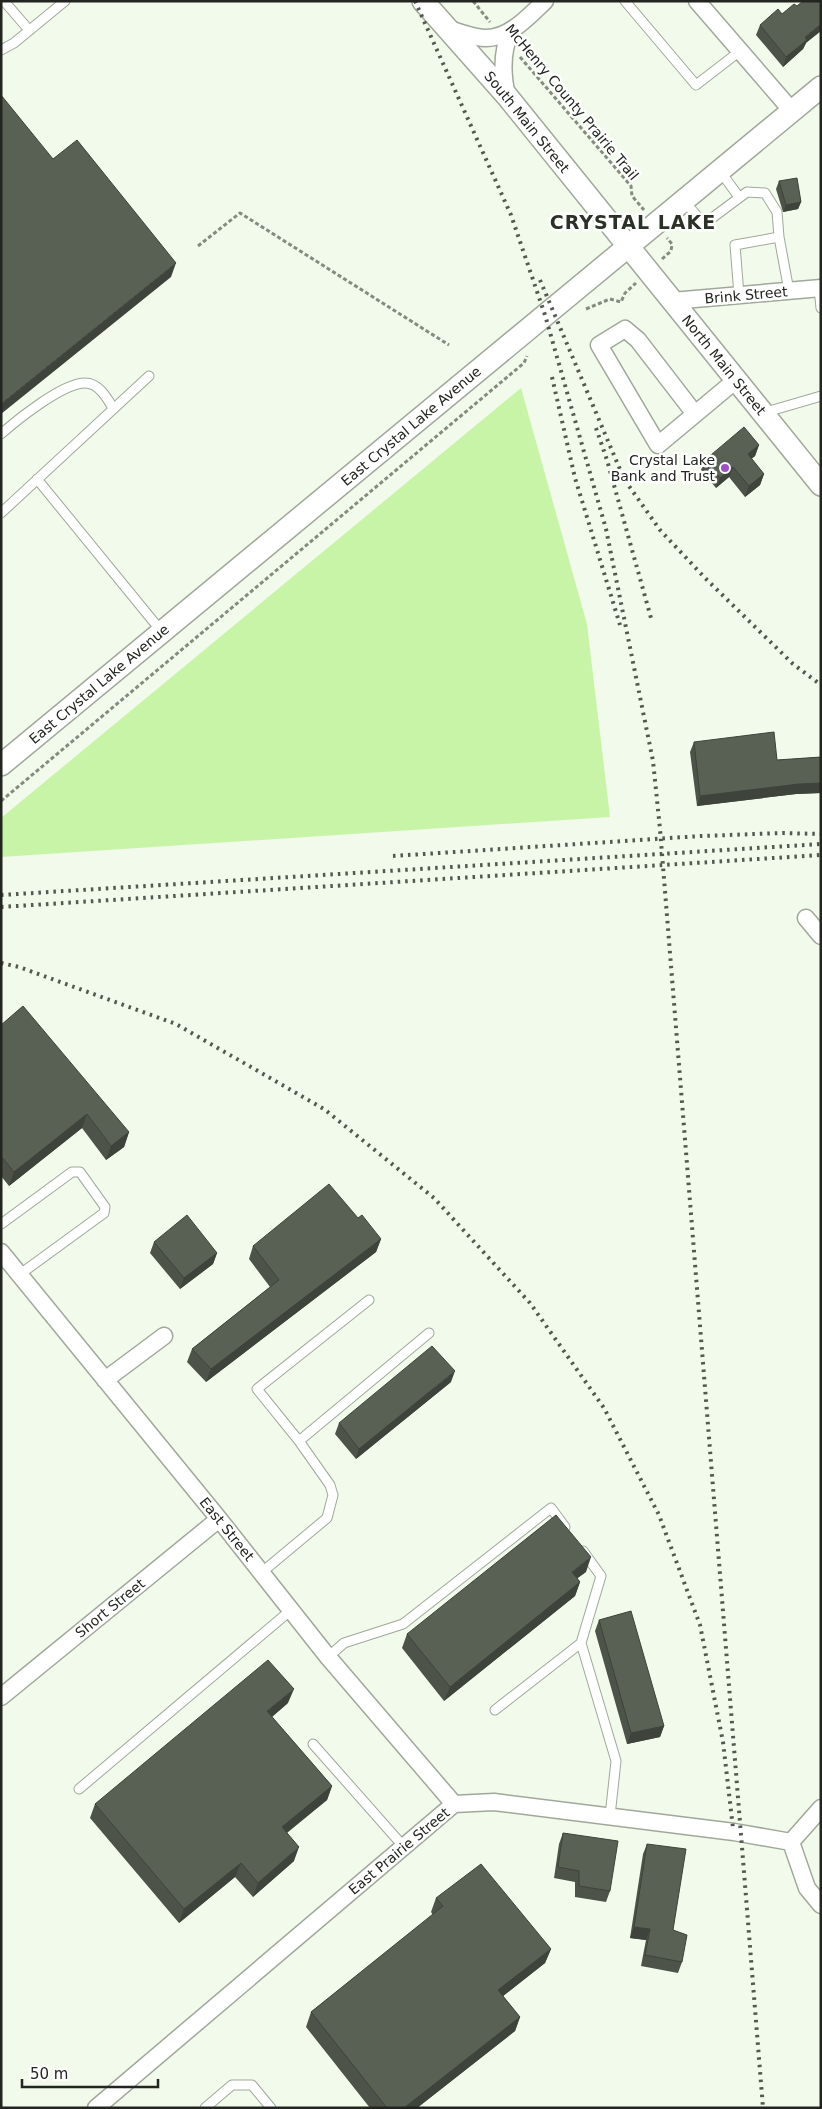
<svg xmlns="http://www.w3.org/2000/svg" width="822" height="2109" viewBox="0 0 822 2109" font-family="'DejaVu Sans',sans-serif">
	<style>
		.grass { fill: #c8f4a7 }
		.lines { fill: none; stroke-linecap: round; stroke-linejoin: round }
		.service-casing { stroke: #a0a89a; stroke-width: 11 }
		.minor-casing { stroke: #a0a89a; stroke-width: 19 }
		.tertiary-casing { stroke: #a0a89a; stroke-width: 24 }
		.path { stroke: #858b81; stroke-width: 3; stroke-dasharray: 4 2.5; stroke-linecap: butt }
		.service { stroke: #fff; stroke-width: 9 }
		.minor { stroke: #fff; stroke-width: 16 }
		.tertiary { stroke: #fff; stroke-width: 21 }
		.rail { stroke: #535850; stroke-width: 4; stroke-dasharray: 2.5 5; stroke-linecap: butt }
		.wall { fill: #4d5348 }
		.shaded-wall { fill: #3e433b }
		.building { fill: #596054; stroke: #3e433b }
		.poi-dot { fill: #9d50c2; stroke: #fff; stroke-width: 2 }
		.labels { text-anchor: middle; stroke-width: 5; stroke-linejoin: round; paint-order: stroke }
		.street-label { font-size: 14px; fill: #222520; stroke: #fff }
		.poi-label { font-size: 14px; fill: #222520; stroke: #fff; text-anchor: end }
		.district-label { font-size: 19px; font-weight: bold; letter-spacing: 1px; fill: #2b3126; stroke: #fff }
	</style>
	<rect width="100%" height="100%" fill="#f1faeb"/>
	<!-- grass -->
	<path class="grass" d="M521,388L587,624L610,817L1,857V818Z"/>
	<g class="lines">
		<defs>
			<path id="service" d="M4,1L29,30
				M625,1L696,85L740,51
				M1,50L14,43L65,1
				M720,171L739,197
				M684,201L704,224L747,192L765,193L777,212L779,237
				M819,288L821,308
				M739,295L735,245L779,237L789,291
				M763,413L821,396
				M1,434C18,419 63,383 85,383C99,383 107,398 113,408
				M37,479L162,632
				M1,513L149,376
				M1,1224L72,1172H80L105,1207L104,1213L19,1275
				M299,1441L429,1333
				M583,1551L601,1576L581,1643L616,1761L610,1816
				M261,1573L327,1518L333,1495L330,1485L299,1441L257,1389L369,1300
				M328,1657L344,1643L403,1624L551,1508L565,1527
				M495,1710L581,1643
				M313,1744L404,1847
				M79,1789L291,1610
				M205,2108L232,2085H252L271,2108"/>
			<path id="minor" d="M697,1L792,111
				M448,29C460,32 474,38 486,38C510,38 529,16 545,1
				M507,96C502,74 501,52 511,31
				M672,301L821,288
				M695,414L638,340L625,329L599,345L658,445L736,380
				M806,918L821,936
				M1,1252L219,1519L328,1657L454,1804
				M105,1380L164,1336
				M1,1697L219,1519
				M791,1842L807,1888L821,1905
				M791,1842L821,1808
				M96,2108L454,1804L494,1802L734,1832L791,1842"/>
			<path id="tertiary" d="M423,1L507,96L821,485
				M1,765L821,87"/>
		</defs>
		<!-- service casing -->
		<use href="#service" class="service-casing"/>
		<!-- minor casing -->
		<use href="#minor" class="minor-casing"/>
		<!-- tertiary casing -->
		<use href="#tertiary" class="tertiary-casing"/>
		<!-- path -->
		<path class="path" d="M473,1L490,22
			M520,57L631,186L632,196L644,210
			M198,246L240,213L449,345
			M662,259L671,251L672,244L667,238
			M586,309L610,299L621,302L625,293L636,283
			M1,801L524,363L527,356"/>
		<!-- service -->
		<use href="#service" class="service"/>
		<!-- minor -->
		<use href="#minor" class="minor"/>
		<!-- tertiary -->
		<use href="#tertiary" class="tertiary"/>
		<!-- rail -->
		<path class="rail" d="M415,1L511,215L545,315L606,529L653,761L660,829L763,2108
			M540,280L624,479L660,530L705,578L793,664L821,685
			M552,377L575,478L620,625
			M596,428L607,460L651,618
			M393,856L701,836L783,833L821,834
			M1,895L821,844
			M1,907L821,855
			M1,963L19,967L176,1024L324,1109L434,1198L530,1303L604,1408L659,1515L700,1625L723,1742L733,1828"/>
	</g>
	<!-- wall -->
	<path class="wall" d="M760,25L806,43L803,49L783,67L756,35Z
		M779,181L801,202L798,209L783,212L776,189Z
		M759,445L755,456L751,459L764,474L760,485L745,497L729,477L716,488L701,470L705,460Z
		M694,742L777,760L821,757V793L796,794L697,806L690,752Z
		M1,1025L129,1132L124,1147L106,1160L82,1128L9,1186L1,1176Z
		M358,1218L381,1239L376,1252L206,1382L187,1362L192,1349L270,1287L249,1259L253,1246Z
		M154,1242L217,1253L213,1264L180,1289L150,1253Z
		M451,1382L356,1459L335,1434L339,1423Z
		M586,1572L577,1578L580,1582L575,1596L444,1701L402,1648L407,1634Z
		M599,1620L664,1726L660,1737L627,1744L595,1631Z
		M288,1703L272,1717L332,1786L327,1800L287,1833L294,1861L253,1897L235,1877L179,1923L90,1818L95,1804Z
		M563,1833L610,1891L606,1902L575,1897V1882L554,1878L559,1844Z
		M647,1844L682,1962L678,1973L641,1966L646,1940L630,1938L643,1854Z
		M436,1898L551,1949L545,1963L503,1996L520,2017L515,2031L417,2108H370L306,2027L311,2012L433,1915L431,1912Z"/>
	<!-- shaded-wall -->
	<path class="shaded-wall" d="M821,24V31L806,43L803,49L783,67L786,57L805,37Z
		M801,202L798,209L783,212L786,205Z
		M176,263L171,277L1,414V404Z
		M759,445L755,456L744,465L748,454Z
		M733,467L729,477L716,488L720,478Z
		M764,474L760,485L745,497L749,486Z
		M821,783V793L796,794L697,806L700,796L799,784Z
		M87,1114L82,1128L9,1186L14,1172Z
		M129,1132L124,1147L106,1160L111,1146Z
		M381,1239L376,1252L206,1382L211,1369Z
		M217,1253L213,1264L180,1289L184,1278Z
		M455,1371L451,1382L356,1459L359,1449Z
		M591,1557L586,1572L567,1586L572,1572Z
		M580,1582L575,1596L444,1701L450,1687Z
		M294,1689L288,1703L262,1725L267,1711Z
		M664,1726L660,1737L627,1744L631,1733Z
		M332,1786L327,1800L276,1841L282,1827Z
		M299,1847L294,1861L253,1897L258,1883Z
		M241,1863L235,1877L179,1923L184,1909Z
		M634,1927L650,1929L646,1940L630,1938Z
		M551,1949L545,1963L493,2004L498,1990Z
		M520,2017L515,2031L417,2108H404Z"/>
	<!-- building -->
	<path class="building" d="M803,1H821V24L805,37L807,40L786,57L760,25L778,9L782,14L794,4L797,6Z
		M1,95L53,159L77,140L176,263L1,404Z
		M797,178L801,202L786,205L779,181Z
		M744,427L759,445L748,454L764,474L749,486L733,467L720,478L705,460Z
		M774,732L777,760L821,757V783L799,784L700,796L694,742Z
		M23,1006L129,1132L111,1146L87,1114L14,1172L1,1156V1025Z
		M329,1184L358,1218L362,1215L381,1239L211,1369L192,1349L279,1280L253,1246Z
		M187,1215L217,1253L184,1278L154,1242Z
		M432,1346L455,1371L359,1449L339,1423Z
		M556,1515L591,1557L572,1572L580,1582L450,1687L407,1634Z
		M631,1611L664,1726L631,1733L599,1620Z
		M268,1660L294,1689L267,1711L332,1786L282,1827L299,1847L258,1883L241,1863L184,1909L95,1804Z
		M563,1833L618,1841L610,1891L579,1886V1871L558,1867Z
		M647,1844L686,1849L673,1930L687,1935L682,1962L645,1955L650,1929L634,1927Z
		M481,1864L551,1949L498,1990L520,2017L404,2108H387L311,2012L443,1906L436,1898Z"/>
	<!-- markers -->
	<circle class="poi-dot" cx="725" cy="468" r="5"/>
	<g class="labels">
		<!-- street labels -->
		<g class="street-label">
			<text transform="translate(572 102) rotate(50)" y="5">McHenry County Prairie Trail</text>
			<text transform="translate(527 122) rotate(51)" y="5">South Main Street</text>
			<text transform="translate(746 295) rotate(-5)" y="5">Brink Street</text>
			<text transform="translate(724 365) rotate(51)" y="5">North Main Street</text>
			<text transform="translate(411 426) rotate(-40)" y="5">East Crystal Lake Avenue</text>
			<text transform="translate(99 684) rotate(-40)" y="5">East Crystal Lake Avenue</text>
			<text transform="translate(227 1529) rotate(51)" y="5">East Street</text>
			<text transform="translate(110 1608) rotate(-39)" y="5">Short Street</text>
			<text transform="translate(399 1851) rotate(-40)" y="5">East Prairie Street</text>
		</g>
		<!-- poi labels -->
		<g class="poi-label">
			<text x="715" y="465">Crystal Lake<tspan x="715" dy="16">Bank and Trust</tspan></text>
		</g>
		<!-- district labels -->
		<g class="district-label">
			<text x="633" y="229">CRYSTAL LAKE</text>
		</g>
	</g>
	<!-- border -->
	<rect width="822" height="2109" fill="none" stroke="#222520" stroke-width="5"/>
	<!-- scale -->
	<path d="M22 2079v8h136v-8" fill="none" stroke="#222520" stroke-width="2.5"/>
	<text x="30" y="2079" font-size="15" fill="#222520" stroke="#ffffff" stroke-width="4" paint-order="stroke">50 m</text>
</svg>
